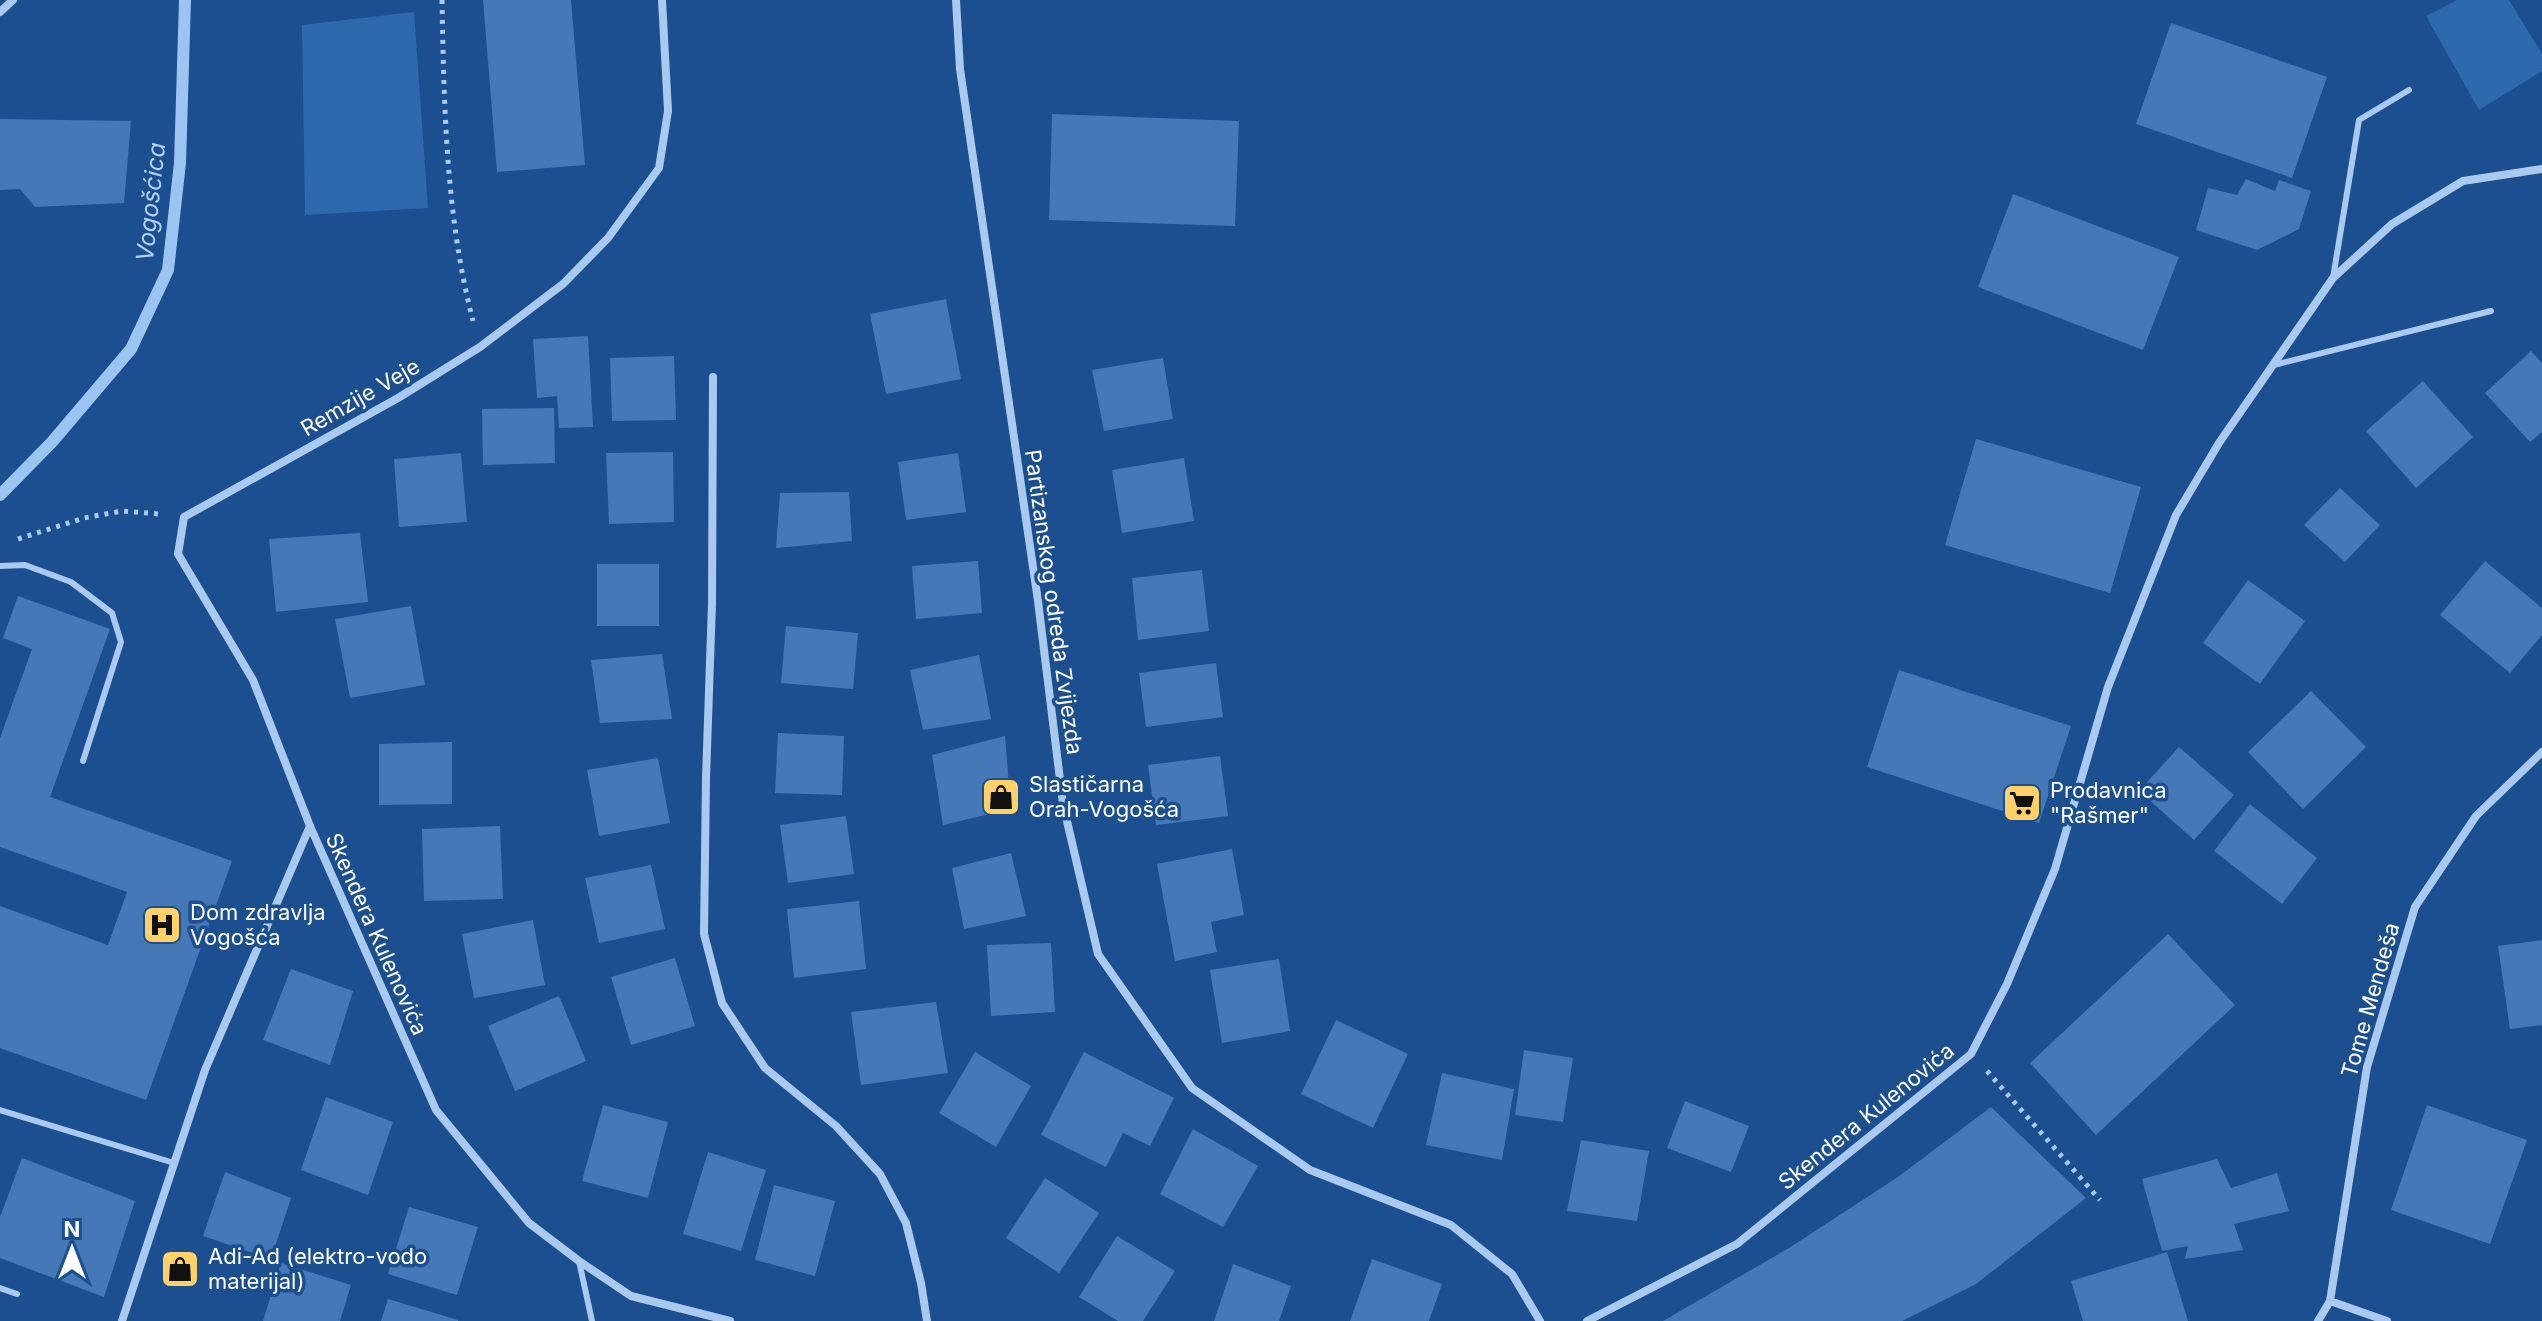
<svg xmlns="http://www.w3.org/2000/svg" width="2542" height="1321" viewBox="0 0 2542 1321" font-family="Inter,sans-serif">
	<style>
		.green { fill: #2e69ad }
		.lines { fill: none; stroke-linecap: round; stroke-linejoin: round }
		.stream { stroke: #9cc4f0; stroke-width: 12 }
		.building { fill: #4478b7 }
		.path { stroke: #a9c9ee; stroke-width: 5; stroke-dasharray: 4 6; stroke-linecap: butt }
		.service { stroke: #a9c9ee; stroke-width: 6 }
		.minor { stroke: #a9c9ee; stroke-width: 8 }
		.labels { text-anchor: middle; stroke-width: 7; stroke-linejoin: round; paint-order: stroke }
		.street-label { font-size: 22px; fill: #fff; stroke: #1b4f8f }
		.poi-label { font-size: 22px; fill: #fff; stroke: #1b4f8f; text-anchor: start }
		.water-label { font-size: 24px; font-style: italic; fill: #b5d3f5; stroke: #1b4f8f }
	</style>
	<rect width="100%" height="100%" fill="#1b4f8f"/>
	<!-- green -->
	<path class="green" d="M2457,0H2509L2542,54V71L2479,110L2426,16Z
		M414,12L428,208L305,215L302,25Z"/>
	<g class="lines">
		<!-- stream -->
		<path class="stream" d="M0,495L52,442L131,349L168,270L180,163L185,0"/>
	</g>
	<!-- building -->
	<path class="building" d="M483,0H571L585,165L497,172Z
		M2171,23L2327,77L2292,178L2136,124Z
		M1052,114L1239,121L1235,226L1049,220Z
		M0,119L131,121L124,203L35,207L20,189L0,190Z
		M2246,179L2275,191L2279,180L2311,191L2299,229L2257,250L2196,230L2208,188L2237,195Z
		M2013,194L2179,257L2143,350L1978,287Z
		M946,299L961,379L886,394L870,314Z
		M588,336L593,427L559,428L557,396L537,398L533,339Z
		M2531,351L2542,363V432L2530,442L2485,393Z
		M674,356L676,420L612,421L610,358Z
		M1163,358L1173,419L1104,431L1092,370Z
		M2423,381L2473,437L2416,488L2366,431Z
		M554,408L555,463L483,465L482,409Z
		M1976,439L2141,487L2110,593L1945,545Z
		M673,452L674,522L609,524L606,453Z
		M461,453L467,522L399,527L394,459Z
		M958,453L966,512L906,520L898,462Z
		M1184,458L1194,521L1122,533L1112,470Z
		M2340,488L2380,525L2345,562L2304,525Z
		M849,492L852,541L776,548L780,493Z
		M360,533L368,602L276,612L269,539Z
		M978,561L982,613L916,619L912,566Z
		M2485,561L2542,608V635L2510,673L2440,615Z
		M597,564H659V626H597Z
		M1202,570L1209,631L1138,640L1132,578Z
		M2248,580L2305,621L2260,684L2203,643Z
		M18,596L110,629L50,797L232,861L146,1100L0,1048V906L108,945L127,892L0,847V738L32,649L3,638Z
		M411,606L425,685L350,698L335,619Z
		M786,626L858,633L853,689L781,683Z
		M662,654L672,719L600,723L591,660Z
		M979,655L991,719L923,730L910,670Z
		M1216,663L1223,717L1146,727L1139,673Z
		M1899,670L2071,726L2039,823L1867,767Z
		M2311,691L2366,747L2303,809L2248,752Z
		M778,733L844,736L842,795L775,793Z
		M1005,736L1011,809L943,825L932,755Z
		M452,742V804L379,805V744Z
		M2179,747L2234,795L2194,840L2139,791Z
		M1220,756L1228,816L1156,825L1148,765Z
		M658,758L670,823L599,836L587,770Z
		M2250,804L2317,858L2282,904L2214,851Z
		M846,816L854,874L788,883L780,825Z
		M500,826L503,899L424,901L422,829Z
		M1232,849L1244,915L1211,922L1217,952L1175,961L1157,864Z
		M1011,853L1026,916L964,929L952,868Z
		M651,865L665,929L599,943L585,878Z
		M859,901L866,969L794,978L787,909Z
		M533,920L545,985L474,998L462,934Z
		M2168,934L2235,1005L2096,1135L2030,1063Z
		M2542,940V1025L2510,1029L2498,946Z
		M1051,943L1055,1012L991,1016L987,945Z
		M675,958L695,1026L631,1045L611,977Z
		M1279,959L1290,1031L1222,1043L1210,970Z
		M291,969L353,991L330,1065L263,1040Z
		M559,996L586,1061L515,1091L488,1026Z
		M936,1002L948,1073L861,1085L851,1012Z
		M1336,1020L1408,1054L1373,1128L1301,1094Z
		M1524,1050L1573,1058L1563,1122L1515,1115Z
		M975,1052L1031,1086L996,1147L939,1113Z
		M1084,1052L1174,1098L1150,1146L1123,1133L1106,1167L1041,1135Z
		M1442,1073L1514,1089L1502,1160L1426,1145Z
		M326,1097L393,1122L368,1195L301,1170Z
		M1685,1101L1749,1126L1731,1172L1667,1148Z
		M603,1105L668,1122L648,1198L582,1181Z
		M2427,1105L2527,1140L2490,1244L2391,1210Z
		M1991,1107L2086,1198L1976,1284L1902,1321H1663L1789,1248L1898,1177Z
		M1193,1129L1258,1166L1223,1227L1160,1194Z
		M1581,1140L1649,1151L1637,1221L1567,1211Z
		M708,1152L766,1170L741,1251L683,1234Z
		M22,1158L135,1201L104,1297L0,1258V1217Z
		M2217,1159L2231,1188L2277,1173L2289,1211L2234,1224L2243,1250L2185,1259L2188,1246L2162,1251L2142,1179Z
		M225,1172L291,1198L271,1259L203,1236Z
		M1045,1178L1099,1213L1059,1273L1006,1238Z
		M774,1185L835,1201L815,1276L755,1260Z
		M409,1207L478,1227L457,1295L388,1274Z
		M1117,1236L1175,1271L1143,1321H1118L1079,1297Z
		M2167,1252L2188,1321H2083L2071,1281Z
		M1372,1259L1442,1284L1429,1321H1350Z
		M281,1263L351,1285L340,1321H263Z
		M1233,1264L1291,1286L1279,1321H1214Z
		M388,1299L458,1320V1321H381Z"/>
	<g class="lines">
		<!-- path -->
		<path class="path" d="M442,0C444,107 446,217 473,321
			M18,539L84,518L122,511L159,514
			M1987,1071L2100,1200"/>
		<!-- service -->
		<path class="service" d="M2333,278L2359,120L2409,90
			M2274,365L2491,311
			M0,566L25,565L71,582L112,613L121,642L83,761
			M0,1110L174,1163
			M579,1261L592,1321
			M0,1288L17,1294"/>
		<!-- minor -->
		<path class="minor" d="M662,0L668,111L659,168L608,238L563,284L480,347L398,398L184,517L178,554L253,680L310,826L436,1110L529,1223L579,1261L631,1296L730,1321
			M956,0L960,69L1038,601L1063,804L1098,954L1192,1088L1310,1170L1451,1225L1512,1274L1540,1321
			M0,12L13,0
			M713,377L712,604L706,778L704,934L722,1003L765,1068L836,1126L880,1174L906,1223L921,1283L927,1321
			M2330,1301L2387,1321
			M122,1321L205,1070L310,826
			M1587,1321L1737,1244L1971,1054L2007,984L2055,869L2108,687L2176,515L2219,443L2333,278L2392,224L2463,181L2542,169
			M2318,1321L2330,1301L2367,1067L2415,907L2476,816L2542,752"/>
	</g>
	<!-- icons -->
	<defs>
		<symbol id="shop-square" viewBox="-11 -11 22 22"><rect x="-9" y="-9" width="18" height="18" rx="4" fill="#ffd166" stroke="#1b4f8f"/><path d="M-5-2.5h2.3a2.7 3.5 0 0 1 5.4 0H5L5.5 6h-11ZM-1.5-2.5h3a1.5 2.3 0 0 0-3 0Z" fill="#111"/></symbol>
		<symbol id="supermarket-square" viewBox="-11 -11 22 22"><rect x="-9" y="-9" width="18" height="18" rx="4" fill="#ffd166" stroke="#1b4f8f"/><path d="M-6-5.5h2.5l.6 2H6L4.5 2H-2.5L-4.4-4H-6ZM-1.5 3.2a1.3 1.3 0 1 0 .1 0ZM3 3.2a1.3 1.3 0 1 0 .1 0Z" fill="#111"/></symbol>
		<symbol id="hospital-square" viewBox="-11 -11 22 22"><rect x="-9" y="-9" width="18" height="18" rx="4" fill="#ffd166" stroke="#1b4f8f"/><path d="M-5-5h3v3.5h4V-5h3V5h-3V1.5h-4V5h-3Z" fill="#111"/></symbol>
	</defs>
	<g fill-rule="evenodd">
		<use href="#shop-square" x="979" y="775" width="44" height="44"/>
		<use href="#supermarket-square" x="2000" y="781" width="44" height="44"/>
		<use href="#hospital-square" x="140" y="903" width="44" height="44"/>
		<use href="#shop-square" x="158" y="1247" width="44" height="44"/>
	</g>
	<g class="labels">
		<!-- street labels -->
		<g class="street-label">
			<text transform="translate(360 397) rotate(-30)" y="8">Remzije Veje</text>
			<text transform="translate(1054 602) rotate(82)" y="8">Partizanskog odreda Zvijezda</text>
			<text transform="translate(377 934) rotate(66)" y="8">Skendera Kulenovića</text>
			<text transform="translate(2370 1000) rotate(-74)" y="8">Tome Mendeša</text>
			<text transform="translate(1866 1116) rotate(-39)" y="8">Skendera Kulenovića</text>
		</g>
		<!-- poi labels -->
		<g class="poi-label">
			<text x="1029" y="792">Slastičarna<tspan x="1029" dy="25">Orah-Vogošća</tspan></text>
			<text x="2050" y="798">Prodavnica<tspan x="2050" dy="25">"Rašmer"</tspan></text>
			<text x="190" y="920">Dom zdravlja<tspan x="190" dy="25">Vogošća</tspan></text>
			<text x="208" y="1264">Adi-Ad (elektro-vodo<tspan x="208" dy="25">materijal)</tspan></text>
		</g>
		<!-- water labels -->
		<g class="water-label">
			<text transform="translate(151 202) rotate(-84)" y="8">Vogošćica</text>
		</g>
	</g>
	<!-- north arrow -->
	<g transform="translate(72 1249)" stroke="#1b4f8f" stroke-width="6" paint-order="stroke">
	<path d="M0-6L14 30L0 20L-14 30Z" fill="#ffffff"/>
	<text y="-12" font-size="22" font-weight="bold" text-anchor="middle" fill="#ffffff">N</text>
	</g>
</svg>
